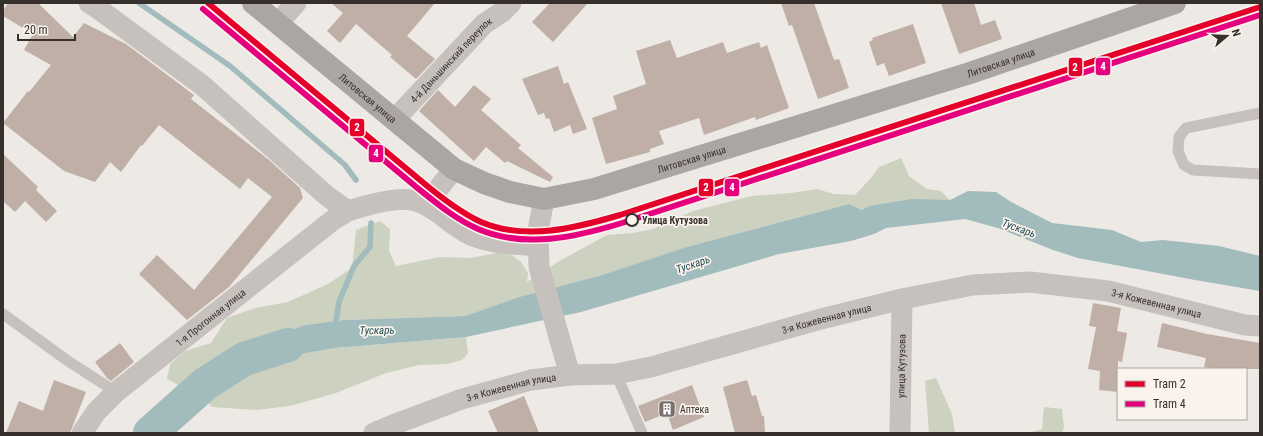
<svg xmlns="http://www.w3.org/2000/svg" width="1263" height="436" viewBox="0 0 1263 436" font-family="'Roboto Condensed',sans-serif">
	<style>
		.green { fill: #cdd1bf }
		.water { fill: #a2bbbc }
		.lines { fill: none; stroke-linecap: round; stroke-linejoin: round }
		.stream { stroke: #a2bbbc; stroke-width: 5.5 }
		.river { stroke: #a2bbbc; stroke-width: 34 }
		.building { fill: #bfafa7 }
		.lane { stroke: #c6c1bd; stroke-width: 11 }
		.street { stroke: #c6c1bd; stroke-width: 21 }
		.primary { stroke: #aba6a2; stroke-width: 22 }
		.tram-1-casing { stroke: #f9f3ec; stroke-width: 9 }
		.tram-2-casing { stroke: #f9f3ec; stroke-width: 9 }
		.tram-1 { stroke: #e4002b; stroke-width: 6 }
		.tram-2 { stroke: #e5007d; stroke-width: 6 }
		.stop-dot { fill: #f9f3ec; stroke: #372f2b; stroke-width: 2 }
		.labels { text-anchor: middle; stroke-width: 3.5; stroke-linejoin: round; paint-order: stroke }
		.street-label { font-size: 10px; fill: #372f2b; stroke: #f9f3ec }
		.stop-label { font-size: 10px; font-weight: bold; fill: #372f2b; stroke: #f9f3ec; text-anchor: start }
		.poi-label { font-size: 10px; fill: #372f2b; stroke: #f9f3ec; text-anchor: start }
		.water-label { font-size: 11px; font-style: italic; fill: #244f54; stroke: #f9f3ec }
		.line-badge { stroke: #f9f3ec; stroke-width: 1.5 }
		.badge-label { font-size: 11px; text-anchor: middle; font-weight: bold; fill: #fff }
	</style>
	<rect width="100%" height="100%" fill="#ede9e4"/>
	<!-- green -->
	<path class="green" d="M901,158L909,176L927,189L941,191L950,200L869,206L862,210L849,204L683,248L602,275L519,297L465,316L344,320L305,325L228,352L190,381L178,385L167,379L170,364L185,351L211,343L227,318L255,308L288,302L328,284L352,268L356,230L380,221L390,229L389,251L396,266L440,257L470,258L507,251L521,262L528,273L527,282L561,260L607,235L633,233L653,229L693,211L752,196L791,193L817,189L834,194L855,195L871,178L879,167Z
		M466,337L468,353L462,360L447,364L419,365L386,373L336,393L290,406L256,410L212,407L199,391L205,384L244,359L271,362L295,355L335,348Z
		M936,378L952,414L955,433L1031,432L1042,429L1044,407L1062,409L1064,427L1062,433H929L925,381Z"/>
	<!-- water -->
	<path class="water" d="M968,191L996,192L1011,202L1052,223L1112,230L1141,242L1163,240L1219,246L1260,256V291L1195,280L1078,258L1053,250L998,228L965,219L886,228L874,234L851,241L779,254L581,312L466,337L335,348L295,355L271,362L243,359L205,384L159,433H134L165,406L178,385L190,381L228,352L305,325L344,320L465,316L519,297L602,275L683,248L849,204L862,210L869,206L912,199L950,200Z"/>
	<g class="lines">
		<!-- stream -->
		<path class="stream" d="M139,3L230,66L345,165L356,180
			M335,327L339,302L354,266L370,247L371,223"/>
		<!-- river -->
		<path class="river" d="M150,433L205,384L244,359L288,345"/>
	</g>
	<!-- building -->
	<path class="building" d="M8,3H38L73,37L84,23L126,44L194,95L191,99L269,160L300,188L303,198L229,287L187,320L139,274L157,255L194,290L272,197L248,178L240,189L159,125L142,146L141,145L121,172L110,162L95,182L64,171L3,123L28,91L29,92L51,65L24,50L33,34L3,16V11Z
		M331,3H435L407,36L435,59L416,79L390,57L392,55L356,24L340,43L327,31L343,13Z
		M550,3H588L553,42L532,22Z
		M781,3H814L834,60L839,59L849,88L818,99L792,25L789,26Z
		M941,3H974L981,25L995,20L1002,39L959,54Z
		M913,24L926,63L889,76L884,63L877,66L869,42L873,40L872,38Z
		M670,40L677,58L723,42L727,53L759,42L761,48L767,45L789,108L756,120L755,117L704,135L699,118L659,131L664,144L650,149V152L606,164L592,118L617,109L613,96L646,84L636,51Z
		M558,66L564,84L568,82L587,129L573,134L570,125L554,132L549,118L546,119L544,113L538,115L522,79Z
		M474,85L491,99L481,110L521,145L518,148L553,177L550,182L507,161L505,163L486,147L474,161L419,111L438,90L455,107Z
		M3,154L38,187L36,190L57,211L46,222L25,201L15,212L3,201Z
		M1093,303L1121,308L1117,331L1127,333L1122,362L1118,361V392L1099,390L1100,371L1088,369L1096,327L1089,326Z
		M1162,323L1207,334L1260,343V369H1217L1204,367L1206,358L1157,347Z
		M120,343L134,362L111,381L107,378L95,362Z
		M54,380L86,392L70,433H6L19,401L43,411Z
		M747,380L752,396L756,395L762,416H764L765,433H735L723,387Z
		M692,385L704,417L673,430L667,413L645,422L638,406Z
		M524,396L539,433H498L488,411Z"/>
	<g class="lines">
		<!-- lane -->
		<path class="lane" d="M1260,113L1186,128L1179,137L1178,151L1184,165L1193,170L1260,174
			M3,314L68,361L116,392
			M616,374L642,433"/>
		<!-- street -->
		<g class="street">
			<path d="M89,3L100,10L202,85L327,196L348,211C364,206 395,197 411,200C435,204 450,226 471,235C492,244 515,244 538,246"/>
			<path d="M278,23L296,3"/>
			<path id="s1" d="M394,120L484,24L502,12L511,3"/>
			<path d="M544,199L538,231L539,267L570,375"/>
			<path d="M426,204L454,169"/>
			<path id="s2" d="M82,433L96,412L116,392L333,220L348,211"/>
			<path id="s3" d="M374,433L398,423L462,399L531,380L570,375L616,374L651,367L821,319L902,299L973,285L1030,282L1108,291L1245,325L1260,326"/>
			<path id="s4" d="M900,433L902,299"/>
		</g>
		<!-- primary -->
		<path class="primary" id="s5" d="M253,3L454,169L484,183L510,192L544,199L594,189L970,73L1175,3"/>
		<defs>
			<path id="tram-1" d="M208,3L420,180C439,196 459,212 481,222C526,241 576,228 620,215L1260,7"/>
			<path id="tram-2" d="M203,9L415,186C435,202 455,219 478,229C525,249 576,237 622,223L1260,15"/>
		</defs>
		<!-- tram-1 casing -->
		<use href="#tram-1" class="tram-1-casing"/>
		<!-- tram-2 casing -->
		<use href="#tram-2" class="tram-2-casing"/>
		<!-- tram-1 -->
		<use href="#tram-1" class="tram-1"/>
		<!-- tram-2 -->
		<use href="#tram-2" class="tram-2"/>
	</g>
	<!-- icons -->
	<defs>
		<symbol id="building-square" viewBox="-11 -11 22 22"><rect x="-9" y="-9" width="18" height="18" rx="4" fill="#77706c" stroke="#f9f3ec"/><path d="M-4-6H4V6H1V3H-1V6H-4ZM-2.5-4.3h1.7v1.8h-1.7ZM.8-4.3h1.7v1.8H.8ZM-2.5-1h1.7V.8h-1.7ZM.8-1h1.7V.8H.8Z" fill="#fff"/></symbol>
	</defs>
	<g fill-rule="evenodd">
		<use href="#building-square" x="657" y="399" width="20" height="20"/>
	</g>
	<!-- markers -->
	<circle class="stop-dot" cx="632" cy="220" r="6"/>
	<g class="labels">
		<!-- street labels -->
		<g class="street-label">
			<text dy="4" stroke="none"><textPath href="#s1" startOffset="83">4-й Даньшинский переулок</textPath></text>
			<text dy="4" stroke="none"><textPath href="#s5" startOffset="833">Литовская улица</textPath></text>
			<text dy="4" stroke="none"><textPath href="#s5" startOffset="149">Литовская улица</textPath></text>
			<text dy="4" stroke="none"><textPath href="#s5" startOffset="509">Литовская улица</textPath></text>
			<text dy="4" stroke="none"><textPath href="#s3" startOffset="805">3-я Кожевенная улица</textPath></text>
			<text dy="4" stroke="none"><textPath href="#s2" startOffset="174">1-я Прогонная улица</textPath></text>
			<text dy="4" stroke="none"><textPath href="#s3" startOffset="469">3-я Кожевенная улица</textPath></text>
			<text dy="4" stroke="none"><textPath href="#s4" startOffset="67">улица Кутузова</textPath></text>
			<text dy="4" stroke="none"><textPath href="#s3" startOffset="145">3-я Кожевенная улица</textPath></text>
		</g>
		<!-- stop labels -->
		<g class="stop-label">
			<text x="642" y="224">Улица Кутузова</text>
		</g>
		<!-- poi labels -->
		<g class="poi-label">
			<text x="680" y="413">Аптека</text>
		</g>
		<!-- water labels -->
		<g class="water-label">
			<text transform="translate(1019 228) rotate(20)" y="4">Тускарь</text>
			<text transform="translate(693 264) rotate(-19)" y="4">Тускарь</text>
			<text transform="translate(377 330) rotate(-1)" y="4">Тускарь</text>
		</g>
	</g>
	<g class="line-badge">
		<rect x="1095" y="57" width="16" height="19" rx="4" fill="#e5007d"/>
		<rect x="1068" y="57" width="15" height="20" rx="4" fill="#e4002b"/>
		<rect x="349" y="118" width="16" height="19" rx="4" fill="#e4002b"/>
		<rect x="368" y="144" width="16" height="19" rx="4" fill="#e5007d"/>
		<rect x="698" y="178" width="16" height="19" rx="4" fill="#e4002b"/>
		<rect x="724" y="178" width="16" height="19" rx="4" fill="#e5007d"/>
	</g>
	<g class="badge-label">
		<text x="1103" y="70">4</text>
		<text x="1075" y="71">2</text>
		<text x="357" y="131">2</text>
		<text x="376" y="157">4</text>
		<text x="706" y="191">2</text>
		<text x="732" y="191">4</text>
	</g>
	<!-- border -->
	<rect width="1263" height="436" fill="none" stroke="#372f2b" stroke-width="8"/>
	<!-- legend -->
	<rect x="1117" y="368" width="130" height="52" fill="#f9f3ec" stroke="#aba59f"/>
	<rect x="1125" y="381" width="20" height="6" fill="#e4002b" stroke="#aba59f"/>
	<text x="1153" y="388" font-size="12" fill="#372f2b">Tram 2</text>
	<rect x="1125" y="401" width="20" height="6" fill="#e5007d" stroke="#aba59f"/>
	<text x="1153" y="408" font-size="12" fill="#372f2b">Tram 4</text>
	<!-- north arrow -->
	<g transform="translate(1227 36) rotate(71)" stroke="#f9f3ec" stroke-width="3" paint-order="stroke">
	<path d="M0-3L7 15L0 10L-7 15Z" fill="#372f2b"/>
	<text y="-6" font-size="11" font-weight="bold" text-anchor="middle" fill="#372f2b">N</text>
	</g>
	<!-- scale -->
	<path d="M18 34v6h57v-6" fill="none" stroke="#372f2b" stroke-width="2"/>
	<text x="24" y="34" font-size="12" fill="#372f2b" stroke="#f9f3ec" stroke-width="3" paint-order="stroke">20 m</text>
</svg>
